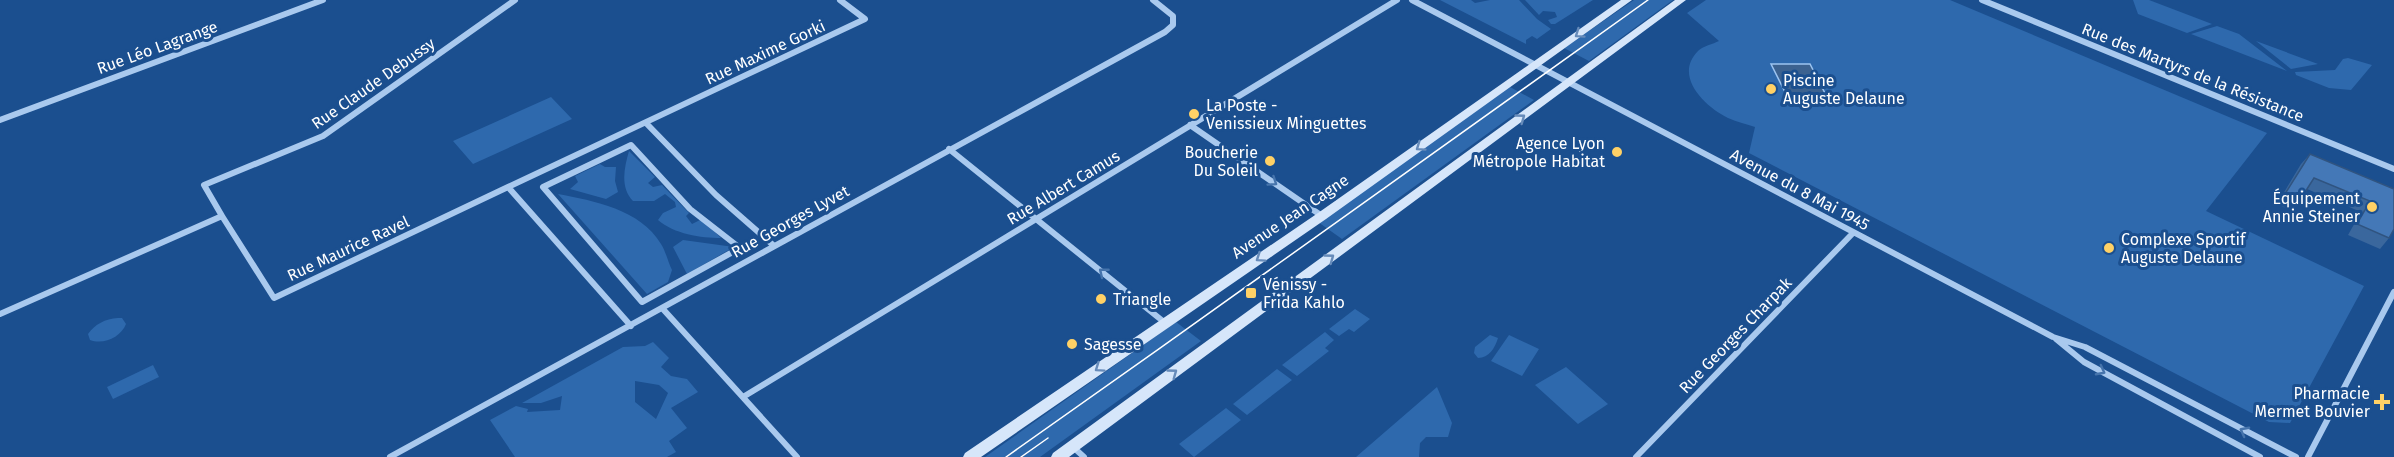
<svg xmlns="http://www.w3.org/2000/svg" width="2394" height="457" viewBox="0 0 2394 457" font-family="'Fira Sans',sans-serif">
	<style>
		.green { fill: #2e69ad; fill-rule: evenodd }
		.water { fill: #3c6290; stroke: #9cc4f0; stroke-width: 1.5 }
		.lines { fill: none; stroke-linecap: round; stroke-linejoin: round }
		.street { stroke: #a9c9ee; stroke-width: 6 }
		.secondary { fill: #d6e6fa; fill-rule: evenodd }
		.tram { stroke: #fff; stroke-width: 1.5 }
		.wall { fill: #3a679d }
		.building { fill: #4478b7; stroke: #305480; stroke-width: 1.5 }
		.oneway { stroke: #668bba }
		.oneway2 { stroke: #4674ac }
		.poi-dot { fill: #ffd166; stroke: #1b4f8f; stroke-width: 2 }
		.labels { text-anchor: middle; stroke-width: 6; stroke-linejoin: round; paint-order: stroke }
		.street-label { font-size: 16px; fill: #fff; stroke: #1b4f8f }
		.poi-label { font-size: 16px; fill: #fff; stroke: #1b4f8f; text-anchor: start }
	</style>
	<rect width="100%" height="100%" fill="#1b4f8f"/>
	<!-- green -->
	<path class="green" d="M1440,0H1471L1475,3L1490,0H1519L1537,19L1551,29L1537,39L1532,36L1526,40V44Z
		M1525,0H1593L1555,24H1551L1548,20L1557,17L1555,12L1543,11L1539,15Z
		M1634,0H1673L1589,61L1564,48Z
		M1706,0H1950L2267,133L2206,211L2364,286L2290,423L2269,422L1749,153L1755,127C1747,124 1737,122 1728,118C1705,107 1673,76 1698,51C1703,46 1713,44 1719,41L1687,13Z
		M2133,0H2149L2212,24L2187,33L2138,14Z
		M2217,26L2239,34L2287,71L2191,34Z
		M2256,41L2318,64L2291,69Z
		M2348,58L2372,65L2351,90L2329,88L2296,75L2295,72L2335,70L2343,59Z
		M1510,87L1534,100L1342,239L1318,222Z
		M551,97L572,119L473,164L453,141Z
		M629,151L655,177L648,183L653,187L662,185L689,213L686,216L692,224L702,219L721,238C701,238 674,234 658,220L663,213L676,207L675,202L665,194L654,201H633C620,188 624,168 629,151Z
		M600,164L605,167H616L615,181L618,192L606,199L570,189L578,182L575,176Z
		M558,194C594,201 640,209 661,244C666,252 668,262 672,270L668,282L647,294Z
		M683,240L734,247L687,274L673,247Z
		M1355,309L1370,319L1354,332L1349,329L1339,336L1329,329Z
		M118,318H122L126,324C121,337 104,345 90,340L88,334C95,324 105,319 118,318Z
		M1176,322L1201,341L1040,457H985Z
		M1325,332L1334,340L1325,348L1329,351L1297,376L1282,365Z
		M1490,335L1498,338C1495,348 1489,358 1478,358L1474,353L1475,347Z
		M1509,335L1539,349L1522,376L1491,361Z
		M653,342L669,358L661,367L671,376L687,379L698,392L671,408L687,428L669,441L676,452L667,457H515L490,420L516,406L528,409L527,412L560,410L562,396L541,403H522L623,347L645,346ZM635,381L659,385L668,393L656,419L635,402Z
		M153,365L159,377L113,399L107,387Z
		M1566,367L1608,404L1578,424L1535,385Z
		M1277,369L1292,380L1247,415L1233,404Z
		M1437,387L1452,423L1448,437H1426L1420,443L1419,457H1356Z
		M1226,408L1241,420L1194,457L1179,444Z"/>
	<!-- water -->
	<path class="water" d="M1771,64H1810L1831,105L1791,104Z"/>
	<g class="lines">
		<!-- street -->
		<path class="street" d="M1412,0L2053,337L2085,347L2296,457
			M1982,0L2394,169
			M0,120L323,0
			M646,123L716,195L773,245
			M1190,125L1322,216
			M631,145L690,209L740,248L642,302L543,187Z
			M949,149L1164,322
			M508,187L865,19L840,0
			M222,216L204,185L323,136L515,0
			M662,308L797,457
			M0,314L222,216L274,298L508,187L631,326
			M2056,339L2084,362L2260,457
			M743,397L1397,0
			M1073,447L1084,457
			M390,457L1165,32L1173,25V16L1153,0
			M1636,457L1853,233
			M2308,457L2394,292"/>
		<!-- secondary -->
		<path class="secondary" d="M1621,0H1632L1326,219L981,457H963L965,453L1318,213Z
			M1675,0H1686L1069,457H1051L1053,453Z"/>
		<!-- tram -->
		<path class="tram" d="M1006,457C1221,306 1434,152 1648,0
			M1021,457L1048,438"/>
	</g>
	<!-- wall -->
	<path class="wall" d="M2310,154L2394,189L2389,238L2380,249L2348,235L2361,212L2307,189L2300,200L2292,211L2277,204L2301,164Z"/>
	<!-- building -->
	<path class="building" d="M2310,154L2394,189V229L2389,238L2357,224L2370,201L2314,178L2300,200L2285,194Z"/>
	<!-- one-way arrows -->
	<defs><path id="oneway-chevron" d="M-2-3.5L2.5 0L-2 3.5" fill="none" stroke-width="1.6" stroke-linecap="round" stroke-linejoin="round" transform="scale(1.5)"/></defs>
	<g class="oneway">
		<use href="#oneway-chevron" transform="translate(1579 34) rotate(145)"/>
		<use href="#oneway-chevron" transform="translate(1521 118) rotate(-36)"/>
		<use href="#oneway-chevron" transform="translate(1420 147) rotate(145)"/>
		<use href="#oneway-chevron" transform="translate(1260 258) rotate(146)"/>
		<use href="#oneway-chevron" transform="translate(1330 258) rotate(-36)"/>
		<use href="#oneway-chevron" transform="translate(1099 368) rotate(145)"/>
		<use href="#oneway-chevron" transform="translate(1173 373) rotate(-36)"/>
	</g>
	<g class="oneway2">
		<use href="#oneway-chevron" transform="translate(1273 182) rotate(34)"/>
		<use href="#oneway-chevron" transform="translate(1103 272) rotate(-141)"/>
		<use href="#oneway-chevron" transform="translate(2101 371) rotate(28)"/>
		<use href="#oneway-chevron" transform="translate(2244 431) rotate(-152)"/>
	</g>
	<!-- markers -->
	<g class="poi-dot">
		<circle cx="1771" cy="89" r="6"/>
		<circle cx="1194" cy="114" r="6"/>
		<circle cx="1617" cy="152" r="6"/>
		<circle cx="1270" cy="161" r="6"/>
		<circle cx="2372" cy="207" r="6"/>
		<circle cx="2109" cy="248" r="6"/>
		<rect x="1245" y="287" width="12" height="12" rx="3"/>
		<circle cx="1101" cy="299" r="6"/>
		<circle cx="1072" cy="344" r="6"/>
		<path d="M2379 393h6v6h6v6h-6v6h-6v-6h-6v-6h6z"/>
	</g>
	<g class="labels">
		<!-- street labels -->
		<g class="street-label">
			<text transform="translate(157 47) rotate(-20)" y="6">Rue Léo Lagrange</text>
			<text transform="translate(765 52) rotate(-25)" y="6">Rue Maxime Gorki</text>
			<text transform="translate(2193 72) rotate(22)" y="6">Rue des Martyrs de la Résistance</text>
			<text transform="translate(373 83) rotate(-35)" y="6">Rue Claude Debussy</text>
			<text transform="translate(1063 187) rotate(-31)" y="6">Rue Albert Camus</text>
			<text transform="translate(1800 189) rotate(28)" y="6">Avenue du 8 Mai 1945</text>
			<text transform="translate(1290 216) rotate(-34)" y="6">Avenue Jean Cagne</text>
			<text transform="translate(790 221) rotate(-29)" y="6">Rue Georges Lyvet</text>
			<text transform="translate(348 248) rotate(-25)" y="6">Rue Maurice Ravel</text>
			<text transform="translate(1735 335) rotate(-46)" y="6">Rue Georges Charpak</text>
		</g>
		<!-- poi labels -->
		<g class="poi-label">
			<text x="1783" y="86">Piscine<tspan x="1783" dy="18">Auguste Delaune</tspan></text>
			<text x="1206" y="111">La Poste -<tspan x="1206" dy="18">Venissieux Minguettes</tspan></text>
			<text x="1605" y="149" text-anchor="end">Agence Lyon<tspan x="1605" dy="18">Métropole Habitat</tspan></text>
			<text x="1258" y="158" text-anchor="end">Boucherie<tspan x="1258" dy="18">Du Soleil</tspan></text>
			<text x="2360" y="204" text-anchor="end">Équipement<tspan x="2360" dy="18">Annie Steiner</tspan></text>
			<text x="2121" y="245">Complexe Sportif<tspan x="2121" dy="18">Auguste Delaune</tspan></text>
			<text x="1263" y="290">Vénissy -<tspan x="1263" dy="18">Frida Kahlo</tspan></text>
			<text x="1113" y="305">Triangle</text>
			<text x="1084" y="350">Sagesse</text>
			<text x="2370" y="399" text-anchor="end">Pharmacie<tspan x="2370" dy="18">Mermet Bouvier</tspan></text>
		</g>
	</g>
</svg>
